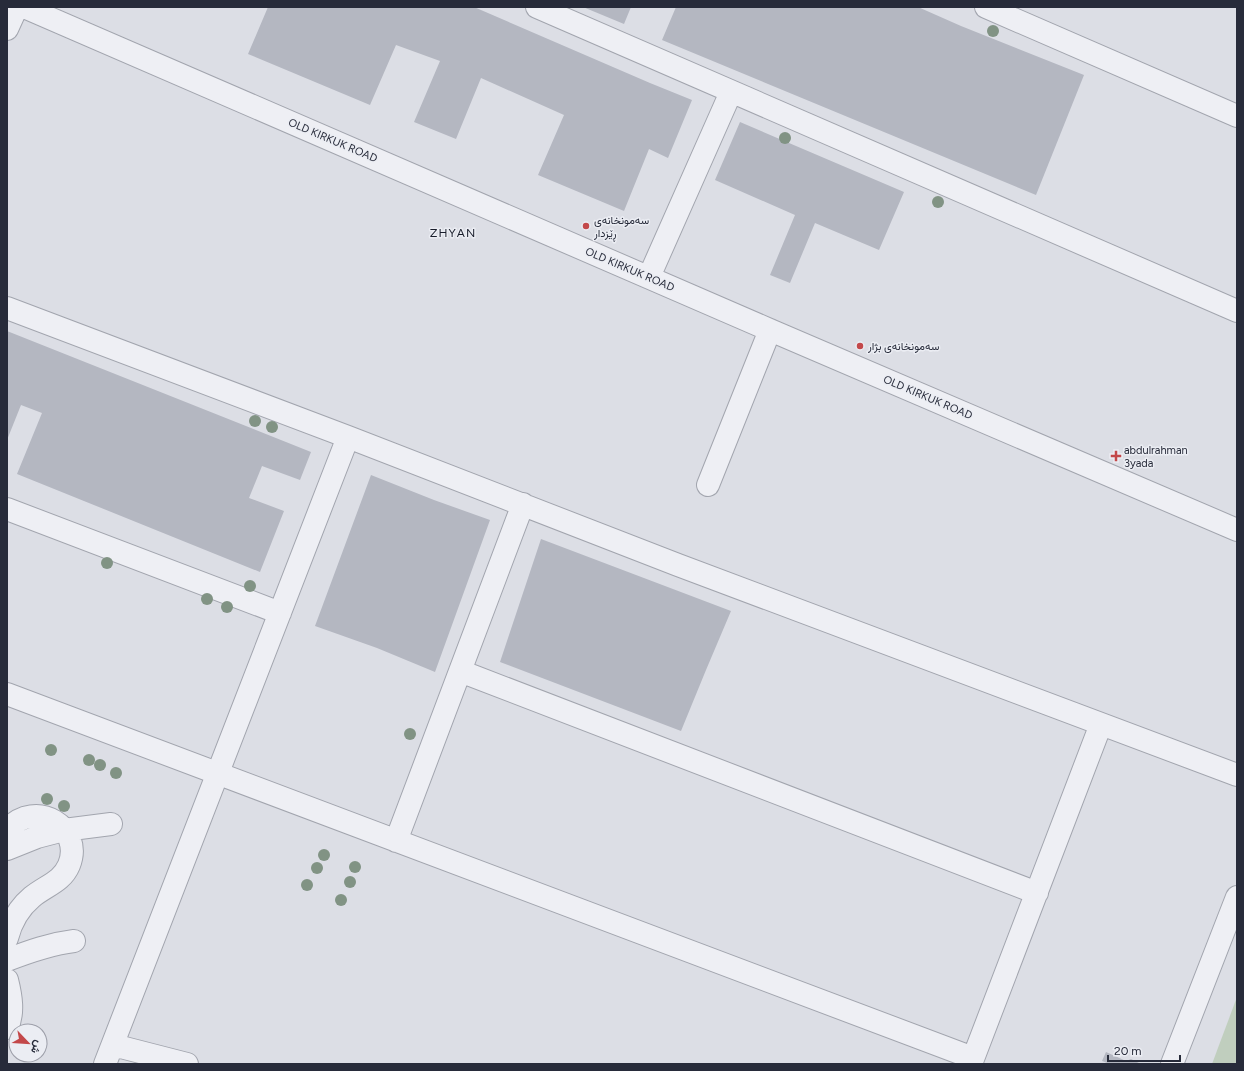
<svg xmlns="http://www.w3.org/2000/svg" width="1244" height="1071" viewBox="0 0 1244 1071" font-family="Figtree,Vazirmatn,sans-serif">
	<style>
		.green { fill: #c0cebe }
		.building { fill: #b4b7c1 }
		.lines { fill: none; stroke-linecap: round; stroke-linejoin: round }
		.minor-casing { stroke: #a2a5ae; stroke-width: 24 }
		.minor { stroke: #eeeff4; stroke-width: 22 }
		.tree { fill: #819384 }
		.poi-dot { fill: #c3484a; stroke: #ebedf3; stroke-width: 1.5 }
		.labels { text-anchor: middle; stroke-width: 3; stroke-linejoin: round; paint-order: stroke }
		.street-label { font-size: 11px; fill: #272b3a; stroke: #ebedf3 }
		.poi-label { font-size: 11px; fill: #272b3a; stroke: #ebedf3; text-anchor: start }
		.neighbourhood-label { font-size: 12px; letter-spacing: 1px; fill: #191d2b; stroke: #ebedf3 }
	</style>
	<rect width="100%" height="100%" fill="#dcdee5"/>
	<!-- green -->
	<path class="green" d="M1237,997V1064H1212Z"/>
	<!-- building -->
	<path class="building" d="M268,7H474L650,83L692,100L668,158L649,149L624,211L538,175L564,115L481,78L456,139L414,122L440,61L396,45L370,105L248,54Z
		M583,7H631L624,24Z
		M676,7H918L961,26L1084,75L1036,195L662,40Z
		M740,122L904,192L879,250L815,223L790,283L770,275L795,215L715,180Z
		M7,331L311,452L300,480L262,466L249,498L284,511L260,572L17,474L42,413L21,405L7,440Z
		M371,475L434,500L490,520L435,672L377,648L315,626Z
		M541,539L731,611L706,670L681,731L500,662Z
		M1106,1052L1126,1061L1131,1059L1141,1064H1110L1102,1061Z"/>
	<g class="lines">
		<defs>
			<path id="minor" d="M24,7L770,330L1237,530
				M537,7L1237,311
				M986,7L1237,116
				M7,29L17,7
				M649,277L731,92
				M7,308L348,437L678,565L1237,775
				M708,485L770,330
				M7,509L280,613
				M460,671L1037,893
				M7,694L973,1058
				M7,830C36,797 84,828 69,865C62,882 45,886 32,897C20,907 11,922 7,938
				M396,841L523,504
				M7,849L37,837L64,830L111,824
				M7,960C30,951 50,944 74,941
				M7,980C11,996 14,1013 7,1028
				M113,1045L187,1064
				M105,1064L348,437
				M971,1064L1101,724
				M1172,1064L1237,897"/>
		</defs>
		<!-- minor casing -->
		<use href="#minor" class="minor-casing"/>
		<!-- minor -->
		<use href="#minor" class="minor"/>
	</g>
	<!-- trees -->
	<g class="tree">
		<circle cx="993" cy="31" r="6"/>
		<circle cx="785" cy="138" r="6"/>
		<circle cx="938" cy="202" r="6"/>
		<circle cx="255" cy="421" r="6"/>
		<circle cx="272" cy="427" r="6"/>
		<circle cx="107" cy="563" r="6"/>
		<circle cx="250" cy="586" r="6"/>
		<circle cx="207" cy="599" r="6"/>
		<circle cx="227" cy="607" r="6"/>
		<circle cx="410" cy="734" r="6"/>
		<circle cx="51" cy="750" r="6"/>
		<circle cx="89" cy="760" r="6"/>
		<circle cx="100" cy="765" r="6"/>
		<circle cx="116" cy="773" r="6"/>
		<circle cx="47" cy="799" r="6"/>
		<circle cx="64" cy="806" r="6"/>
		<circle cx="324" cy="855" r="6"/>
		<circle cx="355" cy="867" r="6"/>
		<circle cx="317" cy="868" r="6"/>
		<circle cx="350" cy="882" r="6"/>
		<circle cx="307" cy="885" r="6"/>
		<circle cx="341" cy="900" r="6"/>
	</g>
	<!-- markers -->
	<g class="poi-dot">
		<circle cx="586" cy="226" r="4"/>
		<circle cx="860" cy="346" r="4"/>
		<path d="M1114 450h4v4h4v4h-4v4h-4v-4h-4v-4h4z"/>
	</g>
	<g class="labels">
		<!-- street labels -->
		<g class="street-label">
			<text transform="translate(333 140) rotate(23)" y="4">OLD KIRKUK ROAD</text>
			<text transform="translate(630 269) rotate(23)" y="4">OLD KIRKUK ROAD</text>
			<text transform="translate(928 397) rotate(23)" y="4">OLD KIRKUK ROAD</text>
		</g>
		<!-- poi labels -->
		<g class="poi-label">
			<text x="594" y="224">سەمونخانەی<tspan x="594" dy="13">ڕێزدار</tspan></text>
			<text x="868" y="350">سەمونخانەی بژار</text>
			<text x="1124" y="454">abdulrahman<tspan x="1124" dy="13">3yada</tspan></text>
		</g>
		<!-- neighbourhood labels -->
		<g class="neighbourhood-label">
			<text x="453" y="237">ZHYAN</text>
		</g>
	</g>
	<!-- border -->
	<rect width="1244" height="1071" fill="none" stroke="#272b3a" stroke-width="16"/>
	<!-- north arrow -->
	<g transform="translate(28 1043) rotate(115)"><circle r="19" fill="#ebedf3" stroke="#9d9fa9"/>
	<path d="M0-3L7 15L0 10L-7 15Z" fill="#c3484a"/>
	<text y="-6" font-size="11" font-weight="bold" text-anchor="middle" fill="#272b3a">ش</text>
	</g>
	<!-- scale -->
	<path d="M1108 1055v6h72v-6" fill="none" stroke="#272b3a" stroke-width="2"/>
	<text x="1114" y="1055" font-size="12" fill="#272b3a" stroke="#ebedf3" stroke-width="3" paint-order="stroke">20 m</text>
</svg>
